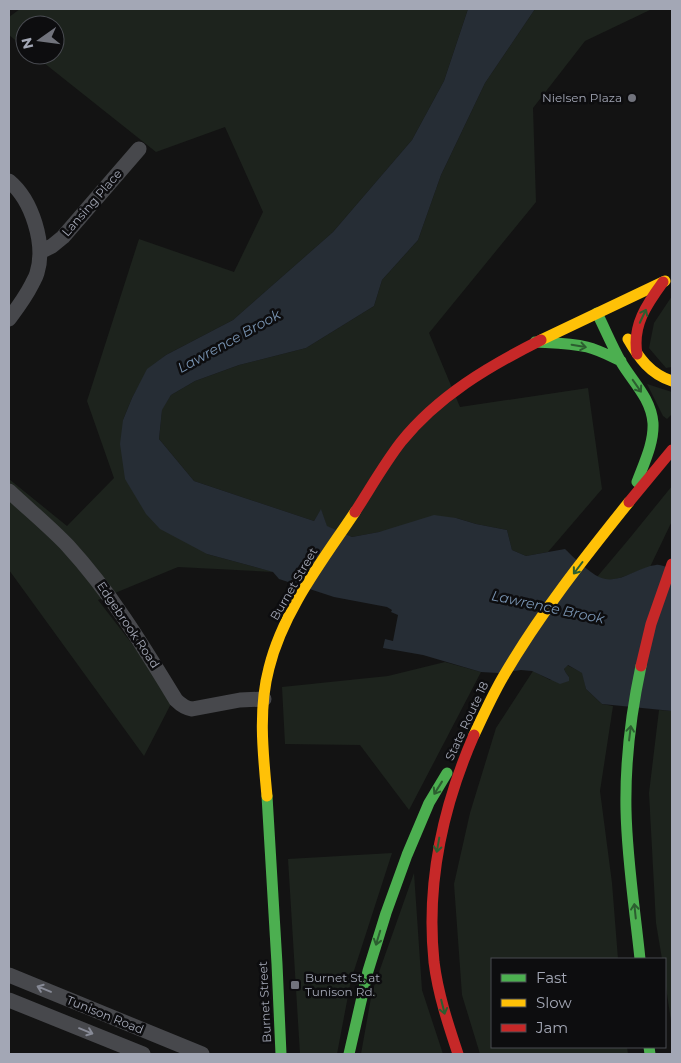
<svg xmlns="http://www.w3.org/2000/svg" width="681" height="1063" viewBox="0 0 681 1063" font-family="Montserrat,sans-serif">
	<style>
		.green { fill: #1d231d }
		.water { fill: #262d35 }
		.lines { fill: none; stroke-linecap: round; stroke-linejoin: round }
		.street { stroke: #47484c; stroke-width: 15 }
		.fast { stroke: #4caf50; stroke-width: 11 }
		.slow { stroke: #ffc107; stroke-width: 11 }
		.jam { stroke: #c62828; stroke-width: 11 }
		.oneway { stroke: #2c5e30 }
		.oneway2 { stroke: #878a96 }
		.poi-dot { fill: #71737c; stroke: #0d0d0f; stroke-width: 2 }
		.labels { text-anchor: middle; stroke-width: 5; stroke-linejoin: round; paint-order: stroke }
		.poi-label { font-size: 12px; fill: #a3a7b5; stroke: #0d0d0f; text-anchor: end }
		.street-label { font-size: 12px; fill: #a3a7b5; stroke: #0d0d0f }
		.water-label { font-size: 14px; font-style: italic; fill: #7893b1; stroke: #0d0d0f }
	</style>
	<rect width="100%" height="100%" fill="#131313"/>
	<!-- green -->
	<path class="green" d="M20,9H468L444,81L412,140L333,232L233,320L166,355L148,369L132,398L123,420L207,554L274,572L178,567L98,600L174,698L144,756L9,570V479L67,526L114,478L87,401L139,239L234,272L263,212L225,127L156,152L34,55H55V25H25V48L9,35V17Z
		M535,9H652L585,41L533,108L536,202L429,333L460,407L588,388L602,489L548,552L526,556L512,550L507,530L476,524L456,518L352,537L327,527L321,510L314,521L194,481L159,439L162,409L171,395L195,381L239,365L306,348L374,306L382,280L418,240L441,175L485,83Z
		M672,296V367L666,368L649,348L654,323Z
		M647,384L672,392V414L667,419L663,416Z
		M672,486V521L650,567C638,570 616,582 605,580C602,579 600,578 597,577L629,539Z
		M445,662L481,672L409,810L360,745L285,744L282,687L388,676Z
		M567,665L583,673L586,689L602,704L613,706L600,791L612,883L618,959H492V1047H627L628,1054H480L462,995L454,884L470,813L496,728L533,671L550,680L569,677L566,673L564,669Z
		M659,710L672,711V1028L665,980V959H662L656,923L649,793Z
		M392,853L351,980L337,1054H300L288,859Z
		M414,873L422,990L443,1054H361L372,992Z"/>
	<!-- water -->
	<path class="water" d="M468,9H535L485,83L441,175L418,240L382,280L374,306L306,348L239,365L195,381L171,395L162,410L159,439L194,481L314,521L321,509L327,526L352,537L379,532L434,515L456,518L476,524L507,530L512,550L526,556L565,549C573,557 590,573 599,577C618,586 637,567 656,565C660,564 666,567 671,569L672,570V711L602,704L586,689L582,673L568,665L564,669L566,673L569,677V681L560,684L532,671L521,670L498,673L481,672L423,655L383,648L385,639L393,641L398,615L391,612L392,610L387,607L334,597L279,579L273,572L207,554L160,529L146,514L125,479L120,444L123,420L132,398L147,369L166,355L233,320L333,232L412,140L444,81Z"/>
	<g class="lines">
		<!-- street -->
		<path class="street" d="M9,181C32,200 46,244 37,273C36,277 34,280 32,284C25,298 18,307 9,319
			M40,252L52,246L63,237L139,149
			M9,491C28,509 50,527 68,546C111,593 143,646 176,700C181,705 185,708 192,709L240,700L264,699
			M9,975L202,1054
			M9,1000L143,1054"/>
		<!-- fast -->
		<path class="fast" d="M597,313C605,329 612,346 621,362C632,381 651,398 653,423C654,443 644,463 637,482
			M535,342C552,343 570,343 587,347C599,350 610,356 621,361
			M267,796L277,964L281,1054
			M640,959C635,910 627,860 626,810C625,761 631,713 641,666
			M649,1047L650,1054
			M349,1054L368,971L386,913L407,855L429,803L447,773"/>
		<!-- slow -->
		<path class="slow" d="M628,339C639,358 650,374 672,381
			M541,340L665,281
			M474,735C483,716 492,696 503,677C539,615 584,558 629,502
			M267,796C263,754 258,709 269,668C283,611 323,560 355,512"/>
		<!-- jam -->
		<path class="jam" d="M637,354C632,325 647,304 663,282
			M629,502L672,450
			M355,512C370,489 384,464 401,442C438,396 489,366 541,340
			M641,666L651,624L672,564
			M458,1054C448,1024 438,994 434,962C426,884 443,806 474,735"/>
	</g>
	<!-- one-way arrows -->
	<defs><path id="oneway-shaft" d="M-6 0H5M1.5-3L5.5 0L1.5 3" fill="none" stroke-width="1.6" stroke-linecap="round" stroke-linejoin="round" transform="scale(1.25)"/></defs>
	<g class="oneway">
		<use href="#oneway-shaft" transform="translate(643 316) rotate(-65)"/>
		<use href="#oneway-shaft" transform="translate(579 346) rotate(10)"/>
		<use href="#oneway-shaft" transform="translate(637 386) rotate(55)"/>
		<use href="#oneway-shaft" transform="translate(578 568) rotate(127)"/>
		<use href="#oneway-shaft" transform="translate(630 733) rotate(-83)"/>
		<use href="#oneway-shaft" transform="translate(438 788) rotate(122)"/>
		<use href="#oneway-shaft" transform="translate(438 845) rotate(100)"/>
		<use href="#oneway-shaft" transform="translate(635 911) rotate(-96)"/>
		<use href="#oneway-shaft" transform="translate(378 938) rotate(107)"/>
		<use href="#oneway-shaft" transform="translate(443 1007) rotate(76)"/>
	</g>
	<g class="oneway2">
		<use href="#oneway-shaft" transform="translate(44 989) rotate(-158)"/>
		<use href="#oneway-shaft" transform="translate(86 1031) rotate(22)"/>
	</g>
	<!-- markers -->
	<g class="poi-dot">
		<circle cx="632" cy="98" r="5"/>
		<rect x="290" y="980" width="10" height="10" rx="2.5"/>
	</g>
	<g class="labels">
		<!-- poi labels -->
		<g class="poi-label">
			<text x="622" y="102">Nielsen Plaza</text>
			<text x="305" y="982" text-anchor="start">Burnet St. at<tspan x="305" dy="14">Tunison Rd.</tspan></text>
		</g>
		<!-- street labels -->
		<g class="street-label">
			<text transform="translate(92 203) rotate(-49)" y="4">Lansing Place</text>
			<text transform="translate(294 584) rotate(-60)" y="4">Burnet Street</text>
			<text transform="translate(128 625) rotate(56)" y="4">Edgebrook Road</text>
			<text transform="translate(467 721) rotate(-65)" y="4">State Route 18</text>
			<text transform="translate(265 1002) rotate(-93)" y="4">Burnet Street</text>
			<text transform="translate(105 1015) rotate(22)" y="4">Tunison Road</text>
		</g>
		<!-- water labels -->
		<g class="water-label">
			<text transform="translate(229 341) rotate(-29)" y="5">Lawrence Brook</text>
			<text transform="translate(548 607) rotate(12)" y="5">Lawrence Brook</text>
		</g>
	</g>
	<!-- border -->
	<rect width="681" height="1063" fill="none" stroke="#a3a7b5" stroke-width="20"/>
	<!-- legend -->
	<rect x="491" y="958" width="175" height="90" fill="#0d0d0f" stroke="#494b51"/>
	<rect x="501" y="974" width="25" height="8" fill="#4caf50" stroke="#494b51"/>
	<text x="536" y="983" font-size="15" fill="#a3a7b5">Fast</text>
	<rect x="501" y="999" width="25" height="8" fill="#ffc107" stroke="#494b51"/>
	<text x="536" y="1008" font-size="15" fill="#a3a7b5">Slow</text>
	<rect x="501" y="1024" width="25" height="8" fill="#c62828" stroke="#494b51"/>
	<text x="536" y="1033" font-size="15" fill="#a3a7b5">Jam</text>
	<!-- north arrow -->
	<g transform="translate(40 40) rotate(256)"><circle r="24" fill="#0d0d0f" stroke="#494b51"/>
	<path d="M0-4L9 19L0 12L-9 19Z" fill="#71737c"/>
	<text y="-8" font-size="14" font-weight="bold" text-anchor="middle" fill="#a3a7b5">N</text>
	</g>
</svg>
